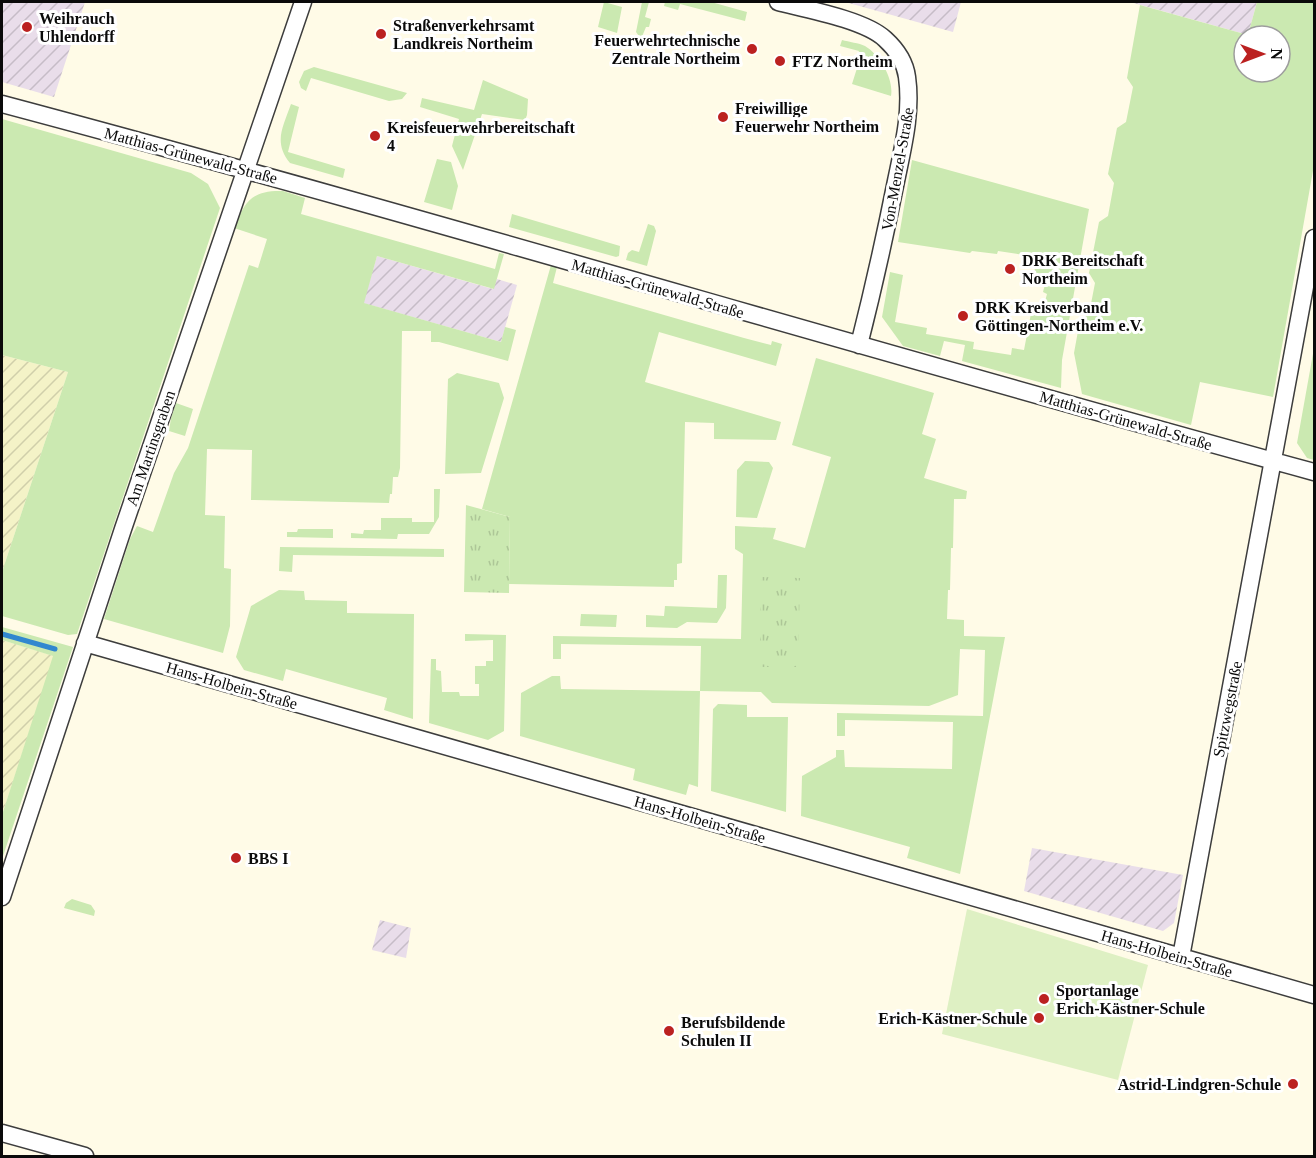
<svg xmlns="http://www.w3.org/2000/svg" width="1316" height="1158" viewBox="0 0 1316 1158" font-family="'Times New Roman',serif">
	<style>
		.industrial { fill: url(#industrial-furrows) }
		.farmland { fill: url(#farmland-furrows) }
		.grass { fill: #cbe9b1; fill-rule: evenodd }
		.park { fill: url(#park-tufts) }
		.pitch { fill: #def0c3 }
		.lines { fill: none; stroke-linecap: round; stroke-linejoin: round }
		.stream { stroke: #3087cf; stroke-width: 5 }
		.minor-casing { stroke: #3d3d3d; stroke-width: 19 }
		.minor { stroke: #fff; stroke-width: 16 }
		.poi-dot { fill: #bb2120; stroke: #fff; stroke-width: 2 }
		.labels { text-anchor: middle; stroke-width: 6; stroke-linejoin: round; paint-order: stroke }
		.poi-label { font-size: 16px; font-weight: bold; fill: #0a0a0a; stroke: #fff; text-anchor: start }
		.street-label { font-size: 16px; fill: #0a0a0a; stroke: #fff }
	</style>
	<defs>
		<pattern id="industrial-furrows" width="10" height="10" patternUnits="userSpaceOnUse" patternTransform="scale(1.5)"><rect width="10" height="10" fill="#e9ddea"/><path d="M-1 1l2-2M0 10L10 0M9 11l2-2" fill="none" stroke="#c6bcc7"/></pattern>
		<pattern id="farmland-furrows" width="10" height="10" patternUnits="userSpaceOnUse" patternTransform="scale(1.5)"><rect width="10" height="10" fill="#f4f3c7"/><path d="M-1 1l2-2M0 10L10 0M9 11l2-2" fill="none" stroke="#d0cfaa"/></pattern>
		<pattern id="park-tufts" width="24" height="20" patternUnits="userSpaceOnUse" patternTransform="scale(1.5)"><rect width="24" height="20" fill="#cbe9b1"/><path d="M3 7l-1-3M5 7V3M7 7l1-3M15 17l-1-3M17 17v-4M19 17l1-3" fill="none" stroke="#adc697"/></pattern>
	</defs>
	<rect width="100%" height="100%" fill="#fffbe7"/>
	<!-- industrial -->
	<path class="industrial" d="M2,2H85L54,97L2,82Z
		M845,2H961L953,32Z
		M1130,2H1257L1248,35Z
		M377,256L493,289L497,279L517,285L501,342L363,303Z
		M1032,848L1183,875L1174,923L1163,931L1024,891Z
		M380,920L411,928L406,958L372,950Z"/>
	<!-- farmland -->
	<path class="farmland" d="M2,355L68,372L2,572Z
		M2,640L54,656L2,815Z"/>
	<!-- grass -->
	<path class="grass" d="M604,2L622,7L617,33L598,27Z
		M642,2H649L645,17L651,19L649,27H646L641,39L636,32Z
		M665,2H711L747,12L745,21L680,4L678,10L664,6Z
		M1257,2H1314V165L1273,397L1200,382L1191,425L1082,394L1074,353L1080,320L1089,314L1095,283L1089,273L1099,222L1108,216L1114,183L1108,174L1117,128L1126,122L1133,87L1127,78L1140,5L1248,35ZM1244,36H1280V72H1244Z
		M842,40C849,42 859,43 865,46C880,55 894,79 891,96L852,84L858,65L874,69L876,63L857,57L859,51L840,46Z
		M314,67L407,93L402,99L389,101L311,78L306,91L301,88L299,82L304,71Z
		M483,80L528,99L527,115L525,120L482,114L463,170L452,146L459,119L420,107L422,98L474,110Z
		M291,104L299,107L288,152L345,169L343,178L290,163C273,142 283,127 291,104Z
		M2,119L191,173L208,184L220,208L77,634L68,635L2,616V572L68,372L2,355Z
		M437,159L451,162L458,186L452,210L424,202Z
		M912,160L1089,209L1062,360L1061,388L962,361L965,345L944,341L940,356L903,346L882,317L890,272L903,275L895,322L927,328L926,334L974,342L973,349L1011,355L1012,348L1024,350L1033,303L1044,305L1047,294L1043,292L1046,281L1033,279L1037,257L998,251L997,254L972,251L970,253L898,242Z
		M283,191L305,198L301,214L495,269L499,253L504,254L494,289L377,256L364,303L501,342L505,327L516,330L508,361L439,342H431V331H402L400,468L398,477H393L392,494H390L389,503L251,500L252,450L207,449L205,515L225,516L224,568L231,569L230,626L223,653L104,619L130,539L137,526L153,532L174,473L188,448L249,265L258,268L267,239L234,228C245,201 252,190 283,191Z
		M512,214L620,246L619,256L616,257L509,227Z
		M648,224L654,226L656,231L647,266L626,260L628,253L632,250L639,252Z
		M551,265L557,267L553,283L744,338L771,345L772,341L782,344L776,366L659,332L645,382L781,422L776,440L714,439V423L685,422L682,563L677,564V580H674V587L509,584L510,517L482,509Z
		M1314,348V460L1307,458L1297,443Z
		M816,358L934,393L922,434L936,439L924,478L967,491L966,499H954L953,548H951L950,590H948L947,619L964,620V636L1005,637L960,874L907,858L910,847L801,816L802,776L836,757V750H844L845,767L952,769L953,722L845,720V736H837V713L983,716L985,650L960,649L958,695L929,706L772,703L761,692L700,691L698,787L689,784L686,795L633,780L635,769L520,736L521,693L552,676H560L561,689L700,691L701,646L561,644V659H553V636L741,639L743,554L735,549V526L776,528L773,539L805,548L831,457L792,445Z
		M457,373L499,383L504,398L481,473L445,474L448,379Z
		M176,403L193,409L185,436L169,431L171,418Z
		M745,461L769,462L773,468L757,518L736,517L737,470Z
		M434,489H440L439,517L429,534H398L397,539L351,538V533L363,534L364,530H381V518H412V522H434Z
		M298,529H333V538L287,537V532H297Z
		M280,547L444,549V557L293,555L292,572L279,571Z
		M718,575H727L726,608L717,623L687,622L677,628L646,627V615L664,616L665,606L717,608Z
		M279,590L304,591L305,600L347,601V613L414,614L413,719L384,710L387,698L286,669L283,681L244,670L236,657L251,606Z
		M581,614L617,615L616,627L580,626Z
		M2,627L73,647L2,859V815L53,656L2,640Z
		M465,634L506,635L504,731L488,740L429,723L431,659H436V670L441,671L442,692H459L460,696H479V684H475V666H486V661H493V640L465,641Z
		M718,704L747,705V717H788L786,812L711,791L713,709Z
		M72,899L91,905L95,911L94,916L64,908L66,903Z"/>
	<!-- park -->
	<path class="park" d="M466,505L510,517L509,593L464,592Z
		M761,577L800,578L798,667H760Z"/>
	<!-- pitch -->
	<path class="pitch" d="M967,909L1148,965L1118,1080L942,1034Z"/>
	<g class="lines">
		<!-- stream -->
		<path class="stream" d="M2,634L55,649"/>
		<defs>
			<path id="minor" d="M778,2C806,9 865,20 885,39C896,49 905,62 907,77C912,112 903,147 896,181C885,236 873,290 859,345
				M2,104C441,221 876,353 1314,472
				M85,643L1314,995
				M2,897L123,529L303,2
				M1181,957L1314,238
				M2,1133L85,1156"/>
		</defs>
		<!-- minor casing -->
		<use href="#minor" class="minor-casing"/>
		<!-- minor -->
		<use href="#minor" class="minor"/>
	</g>
	<!-- markers -->
	<g class="poi-dot">
		<circle cx="27" cy="27" r="6"/>
		<circle cx="381" cy="34" r="6"/>
		<circle cx="752" cy="49" r="6"/>
		<circle cx="780" cy="61" r="6"/>
		<circle cx="723" cy="117" r="6"/>
		<circle cx="375" cy="136" r="6"/>
		<circle cx="1010" cy="269" r="6"/>
		<circle cx="963" cy="316" r="6"/>
		<circle cx="236" cy="858" r="6"/>
		<circle cx="1044" cy="999" r="6"/>
		<circle cx="1039" cy="1018" r="6"/>
		<circle cx="669" cy="1031" r="6"/>
		<circle cx="1293" cy="1084" r="6"/>
	</g>
	<g class="labels">
		<!-- poi labels -->
		<g class="poi-label">
			<text x="39" y="24">Weihrauch<tspan x="39" dy="18">Uhlendorff</tspan></text>
			<text x="393" y="31">Straßenverkehrsamt<tspan x="393" dy="18">Landkreis Northeim</tspan></text>
			<text x="740" y="46" text-anchor="end">Feuerwehrtechnische<tspan x="740" dy="18">Zentrale Northeim</tspan></text>
			<text x="792" y="67">FTZ Northeim</text>
			<text x="735" y="114">Freiwillige<tspan x="735" dy="18">Feuerwehr Northeim</tspan></text>
			<text x="387" y="133">Kreisfeuerwehrbereitschaft<tspan x="387" dy="18">4</tspan></text>
			<text x="1022" y="266">DRK Bereitschaft<tspan x="1022" dy="18">Northeim</tspan></text>
			<text x="975" y="313">DRK Kreisverband<tspan x="975" dy="18">Göttingen-Northeim e.V.</tspan></text>
			<text x="248" y="864">BBS I</text>
			<text x="1056" y="996">Sportanlage<tspan x="1056" dy="18">Erich-Kästner-Schule</tspan></text>
			<text x="1027" y="1024" text-anchor="end">Erich-Kästner-Schule</text>
			<text x="681" y="1028">Berufsbildende<tspan x="681" dy="18">Schulen II</tspan></text>
			<text x="1281" y="1090" text-anchor="end">Astrid-Lindgren-Schule</text>
		</g>
		<!-- street labels -->
		<g class="street-label">
			<text transform="translate(191 155) rotate(15)" y="6">Matthias-Grünewald-Straße</text>
			<text transform="translate(897 169) rotate(-80)" y="6">Von-Menzel-Straße</text>
			<text transform="translate(658 288) rotate(16)" y="6">Matthias-Grünewald-Straße</text>
			<text transform="translate(1126 420) rotate(16)" y="6">Matthias-Grünewald-Straße</text>
			<text transform="translate(150 448) rotate(-71)" y="6">Am Martinsgraben</text>
			<text transform="translate(232 685) rotate(16)" y="6">Hans-Holbein-Straße</text>
			<text transform="translate(1227 709) rotate(-79)" y="6">Spitzwegstraße</text>
			<text transform="translate(700 819) rotate(16)" y="6">Hans-Holbein-Straße</text>
			<text transform="translate(1167 953) rotate(16)" y="6">Hans-Holbein-Straße</text>
		</g>
	</g>
	<!-- border -->
	<rect width="1316" height="1158" fill="none" stroke="#0a0a0a" stroke-width="6"/>
	<!-- north arrow -->
	<g transform="translate(1262 54) rotate(90)"><circle r="28" fill="#ffffff" stroke="#9d9d9d" stroke-width="1.5"/>
	<path d="M0-4.5L10 22L0 15L-10 22Z" fill="#bb2120"/>
	<text y="-9" font-size="16" font-weight="bold" text-anchor="middle" fill="#0a0a0a">N</text>
	</g>
</svg>
